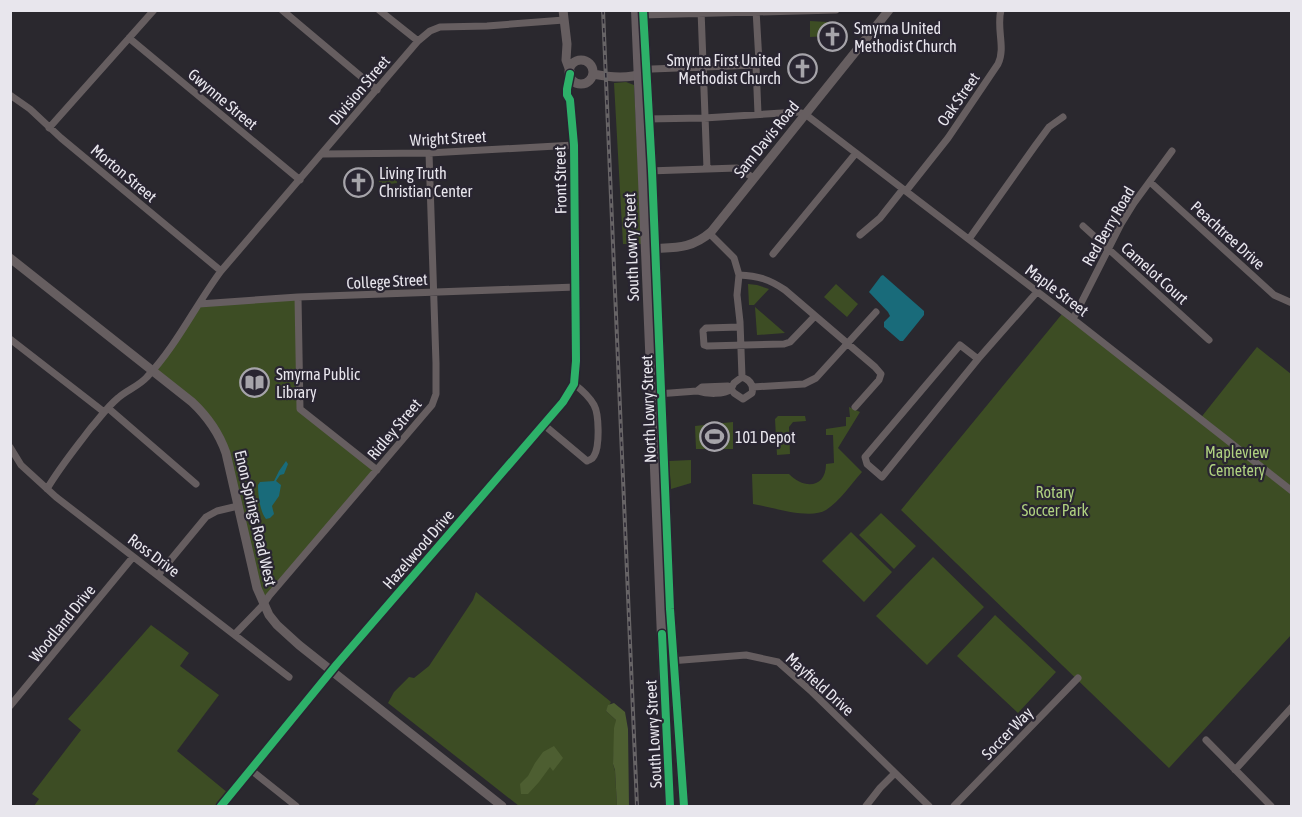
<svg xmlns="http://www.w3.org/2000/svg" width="1302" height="817" viewBox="0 0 1302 817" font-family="'Asap Condensed',sans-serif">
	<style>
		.green { fill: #3d4d24 }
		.forest { fill: #4d5e31 }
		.water { fill: #196b7a }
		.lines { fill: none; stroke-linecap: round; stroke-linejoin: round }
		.minor { stroke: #665e60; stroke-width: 7 }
		.tertiary { stroke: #665e60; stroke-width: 9 }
		.primary { stroke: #675e62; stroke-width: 10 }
		.rail-casing { stroke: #676466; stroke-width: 4 }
		.rail { stroke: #292531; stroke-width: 1.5; stroke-dasharray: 4.5; stroke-linecap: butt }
		.cycleway-casing { stroke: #292531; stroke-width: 11 }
		.cycleway { stroke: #2db169; stroke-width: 8 }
		.labels { text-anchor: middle; stroke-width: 4.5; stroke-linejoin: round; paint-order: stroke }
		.poi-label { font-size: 16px; fill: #e8e6ed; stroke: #292531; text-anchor: start }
		.street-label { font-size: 16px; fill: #e8e6ed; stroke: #292531 }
		.park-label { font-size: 16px; fill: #afd180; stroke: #292531 }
	</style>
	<rect width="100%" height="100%" fill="#2a282e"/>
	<!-- green -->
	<path class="green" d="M810,21L828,22V24H826L827,36L810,37Z
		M626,82L634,85L642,244H623L614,83Z
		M387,166H389C394,172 397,176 397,183L382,185V182H379V172Z
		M748,284L757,285L769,289L754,305H749Z
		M836,284L858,304L847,317L824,297Z
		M298,297L299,404L377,470L263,605L216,429L152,371L199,304Z
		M755,307L785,333L757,335Z
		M1062,314L1199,420L1257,347L1291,374V635L1169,768L901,510Z
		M849,407L860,412L838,448L862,472C851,484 840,501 826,510C810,520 771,507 753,504L752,474H789C803,489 826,489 826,464L834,463L833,435H826V429L846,426V417H850Z
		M778,416H805L806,421L793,422L789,427L790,454L777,455L775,419Z
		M733,422V449H696L695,426Z
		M691,460V483L671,489L669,461Z
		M881,513L916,546L894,569L859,535Z
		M851,532L892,572L864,602L822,561Z
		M933,557L984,607L927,665L876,616Z
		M476,592L611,702L606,711L616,720L613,764L615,771L617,806H519L388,703L394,692L409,677L414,678L429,666L473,600Z
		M995,615L1056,672L1018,713L957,656Z
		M151,625L189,653L180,666L219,695L177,751L228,793L217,806H34L39,799L32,794L81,730L68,719Z"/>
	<!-- forest -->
	<path class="forest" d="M614,703L625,712L628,729L629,806H617L615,770L613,764L614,728L616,720L606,711L608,705Z
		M554,746L563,758L553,771L550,767L539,782L528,794H521L520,784L528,776L535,763L543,752Z"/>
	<!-- water -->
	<path class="water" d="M883,275L924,311V315L903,341H900L884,327V322L890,316L888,312L869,292L881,276Z
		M286,461L288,464L284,474L280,475L276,481L281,485L279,496L272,506L274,514L270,518L266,519C260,512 258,494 258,485L260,482L274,481L279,471Z"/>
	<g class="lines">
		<!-- minor -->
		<path class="minor" d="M282,10L377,90
			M379,10L418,41
			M701,10L707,169
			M756,10L759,62L756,65L758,114
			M641,15L836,10
			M129,38L300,180
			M646,71L652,69L756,65
			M10,95L30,109L61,138L221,271
			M646,119L704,118L798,112L805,114L1073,319L1292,491
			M49,128L154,10
			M323,154L429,153L574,145
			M648,171L737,168L754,178
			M1150,182L1274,295L1292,303
			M906,191L948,138L998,64C1006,48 996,28 1001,10
			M1083,226L1209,340
			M709,233L734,258L739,275
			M860,235L880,218L903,189
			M969,239L1035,146L1049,127L1063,117
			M773,254L856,153
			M298,297L300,409L377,470
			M199,304L298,297L576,287
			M1073,319L1121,224L1134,203L1172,151
			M740,327L706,328L703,331L704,345L707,346L784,344L790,342L815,316
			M10,339L104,412
			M960,345L978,359L882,477L867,464L865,457Z
			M978,359L1037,292
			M742,377L740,322L737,295L739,275C758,276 769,279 785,290L875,367L881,374L879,380L855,407
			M753,387L804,384L816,378L876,312
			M657,394L697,391C707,394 724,395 731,389L734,393L743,399L752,393C754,385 750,380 742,377L734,383L731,389L728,386L702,387L697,391
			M108,408L196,484
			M544,425L587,461C591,459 592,460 594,456C600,446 599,414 594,405C589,396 582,390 574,384
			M10,447L21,465L56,497L289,677
			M47,489C60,467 75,449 90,429C99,419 107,407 118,398C127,390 139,386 147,377C177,345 195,306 221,271L418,41L430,31L440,27L487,26L564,20
			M158,575L206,517L217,511L238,506
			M235,634L263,605L269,596L432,405L436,394V363L429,153
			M670,661L746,655L778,662L812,692L929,806
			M10,706L133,557
			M1206,740L1271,806
			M251,770L296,806
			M1235,770L1292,707
			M866,806L880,788L895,773
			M954,806L1078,678"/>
		<!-- tertiary -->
		<path class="tertiary" d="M563,10L567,44L566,60L570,71
			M569 72a12 12 0 1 1 24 0a12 12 0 1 1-24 0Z
			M593,74C608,77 629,79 644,73
			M648,249C674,247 690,250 711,232L889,10
			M10,258L192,402C208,417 219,433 226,453L257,588L269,615L277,625L299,645L502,806
			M221,806L337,664L563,402L574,384L576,361L574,145L570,100L567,95V89L570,74"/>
		<!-- primary -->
		<path class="primary" d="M636,10L663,661L670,806
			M643,10L652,171L670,609L684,806"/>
		<defs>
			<path id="rail" d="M603,10L637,806"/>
		</defs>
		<!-- rail casing -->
		<use href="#rail" class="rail-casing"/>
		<!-- rail -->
		<use href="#rail" class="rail"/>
		<defs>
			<path id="cycleway" d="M643,10L652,171L670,609L684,806
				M662,634L670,806
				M221,806L337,664L563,402L574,384L576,361L574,145L570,100L567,95V89L570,74"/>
		</defs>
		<!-- cycleway casing -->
		<use href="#cycleway" class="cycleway-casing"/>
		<!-- cycleway -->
		<use href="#cycleway" class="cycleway"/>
	</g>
	<!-- icons -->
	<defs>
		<symbol id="church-ring" viewBox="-11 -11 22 22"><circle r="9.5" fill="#292531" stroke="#a6a4aa" stroke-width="1.5"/><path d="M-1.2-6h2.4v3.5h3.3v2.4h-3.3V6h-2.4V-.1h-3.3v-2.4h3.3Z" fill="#a6a4aa"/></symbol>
		<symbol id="library-ring" viewBox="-11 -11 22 22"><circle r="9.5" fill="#292531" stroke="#a6a4aa" stroke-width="1.5"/><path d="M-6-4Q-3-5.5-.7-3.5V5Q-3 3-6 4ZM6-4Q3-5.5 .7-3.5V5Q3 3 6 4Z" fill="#a6a4aa"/></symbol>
		<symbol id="stadium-ring" viewBox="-11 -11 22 22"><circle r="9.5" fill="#292531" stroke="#a6a4aa" stroke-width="1.5"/><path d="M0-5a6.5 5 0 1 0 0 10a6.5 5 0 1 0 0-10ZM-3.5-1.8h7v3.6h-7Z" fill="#a6a4aa"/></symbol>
	</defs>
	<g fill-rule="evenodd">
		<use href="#church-ring" x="816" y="20" width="33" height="33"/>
		<use href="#church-ring" x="786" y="52" width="33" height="33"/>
		<use href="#church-ring" x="342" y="166" width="33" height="33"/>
		<use href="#library-ring" x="238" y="366" width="33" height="33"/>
		<use href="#stadium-ring" x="698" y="420" width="33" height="33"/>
	</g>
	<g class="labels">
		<!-- poi labels -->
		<g class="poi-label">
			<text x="854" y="34">Smyrna United<tspan x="854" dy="18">Methodist Church</tspan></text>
			<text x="781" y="66" text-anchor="end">Smyrna First United<tspan x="781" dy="18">Methodist Church</tspan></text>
			<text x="379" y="179">Living Truth<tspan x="379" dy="18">Christian Center</tspan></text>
			<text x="276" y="380">Smyrna Public<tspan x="276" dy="18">Library</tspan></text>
			<text x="735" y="443">101 Depot</text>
		</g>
		<!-- street labels -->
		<g class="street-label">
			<text transform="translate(359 90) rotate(-50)" y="6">Division Street</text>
			<text transform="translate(223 99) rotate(40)" y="6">Gwynne Street</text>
			<text transform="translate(958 99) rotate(-55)" y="6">Oak Street</text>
			<text transform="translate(448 138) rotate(-3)" y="6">Wright Street</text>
			<text transform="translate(766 139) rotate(-51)" y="6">Sam Davis Road</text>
			<text transform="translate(124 173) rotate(40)" y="6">Morton Street</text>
			<text transform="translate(560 180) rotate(-91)" y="6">Front Street</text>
			<text transform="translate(1108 226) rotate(-60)" y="6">Red Berry Road</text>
			<text transform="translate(1228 235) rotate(42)" y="6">Peachtree Drive</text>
			<text transform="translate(631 247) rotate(-92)" y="6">South Lowry Street</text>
			<text transform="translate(1155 273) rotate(42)" y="6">Camelot Court</text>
			<text transform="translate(387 281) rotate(-3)" y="6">College Street</text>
			<text transform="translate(1057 290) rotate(37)" y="6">Maple Street</text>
			<text transform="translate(648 409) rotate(-92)" y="6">North Lowry Street</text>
			<text transform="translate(394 429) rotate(-50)" y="6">Ridley Street</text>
			<text transform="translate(256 518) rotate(77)" y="6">Enon Springs Road West</text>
			<text transform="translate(418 549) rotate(-49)" y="6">Hazelwood Drive</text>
			<text transform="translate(154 555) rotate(37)" y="6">Ross Drive</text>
			<text transform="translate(62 623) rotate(-51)" y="6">Woodland Drive</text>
			<text transform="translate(820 684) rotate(42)" y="6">Mayfield Drive</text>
			<text transform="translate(1007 733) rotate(-46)" y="6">Soccer Way</text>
			<text transform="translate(653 734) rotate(-93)" y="6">South Lowry Street</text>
		</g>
		<!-- park labels -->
		<g class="park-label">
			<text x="1237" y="458">Mapleview<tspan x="1237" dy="18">Cemetery</tspan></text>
			<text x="1055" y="498">Rotary<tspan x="1055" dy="18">Soccer Park</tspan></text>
		</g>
	</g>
	<!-- border -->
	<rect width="1302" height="817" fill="none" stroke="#e8e6ed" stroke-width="24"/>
</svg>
